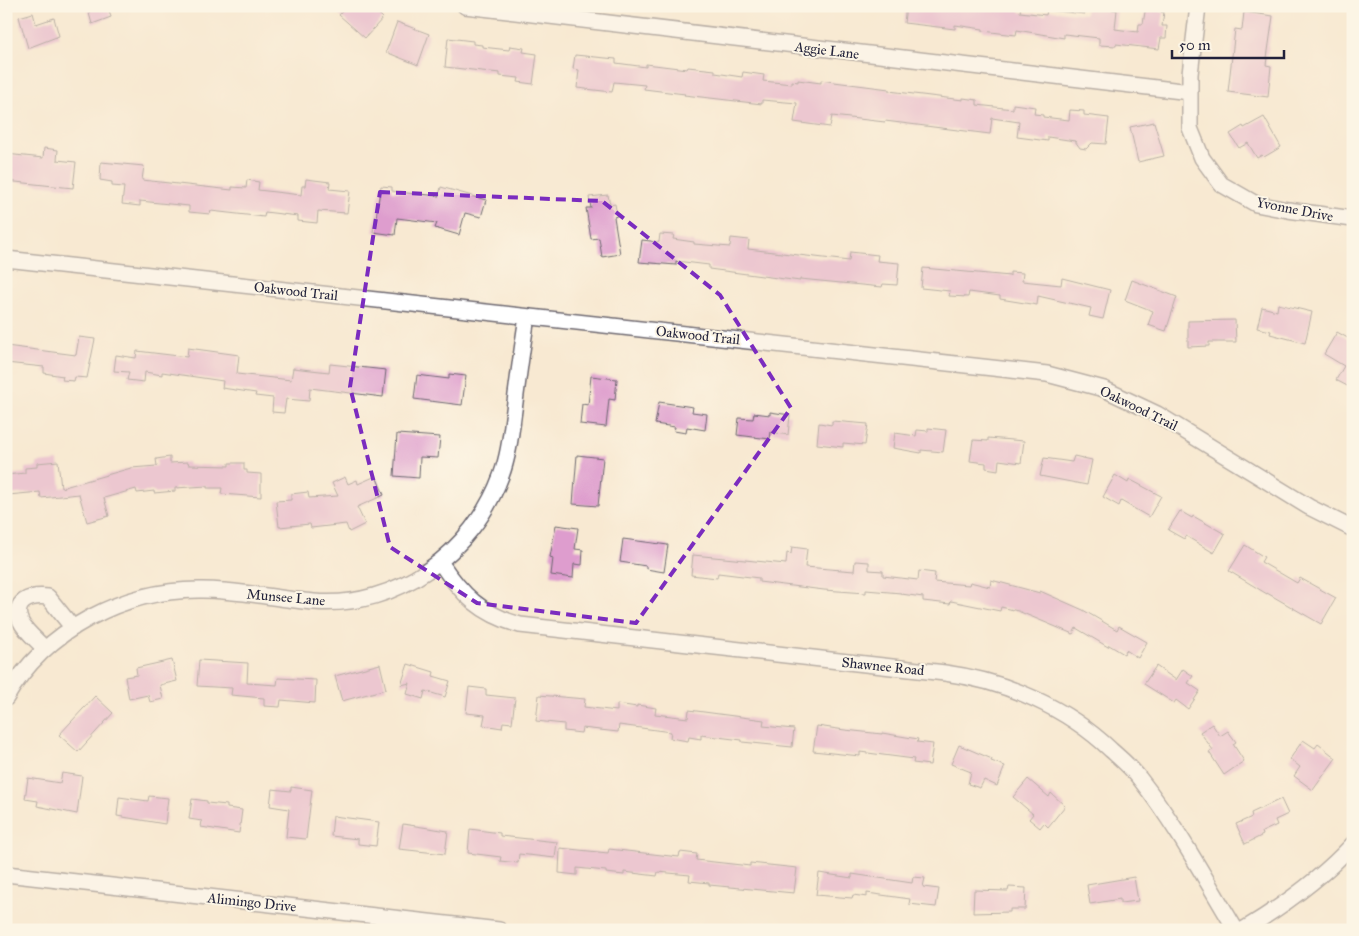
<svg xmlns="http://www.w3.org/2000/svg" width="1359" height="936" viewBox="0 0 1359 936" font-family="'IM FELL Great Primer',serif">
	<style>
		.building { fill: #de9dce }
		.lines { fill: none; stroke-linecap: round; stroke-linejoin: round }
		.street-casing { stroke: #6d6870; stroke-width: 18 }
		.street { stroke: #fff; stroke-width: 15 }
		.marked { fill: none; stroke: #7b2cbf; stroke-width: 4; stroke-dasharray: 10 6; stroke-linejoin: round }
		.labels { text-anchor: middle; stroke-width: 4; stroke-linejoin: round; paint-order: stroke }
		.street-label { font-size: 14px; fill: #22223b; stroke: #fcf5e5 }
	</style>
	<rect width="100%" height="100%" fill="#fcf5e5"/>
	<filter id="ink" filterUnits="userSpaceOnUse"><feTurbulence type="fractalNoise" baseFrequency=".02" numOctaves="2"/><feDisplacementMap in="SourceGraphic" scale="10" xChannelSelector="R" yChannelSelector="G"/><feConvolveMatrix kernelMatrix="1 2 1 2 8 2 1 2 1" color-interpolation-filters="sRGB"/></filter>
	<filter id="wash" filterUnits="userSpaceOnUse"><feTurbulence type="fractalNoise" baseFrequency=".0096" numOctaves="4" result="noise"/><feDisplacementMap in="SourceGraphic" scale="20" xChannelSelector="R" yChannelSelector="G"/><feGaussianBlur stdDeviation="1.12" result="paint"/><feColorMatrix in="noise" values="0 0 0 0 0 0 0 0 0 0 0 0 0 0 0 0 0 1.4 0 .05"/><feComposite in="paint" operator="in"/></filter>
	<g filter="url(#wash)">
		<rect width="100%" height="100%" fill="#f8e9d2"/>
		<g id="blocks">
			<!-- building -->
			<path class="building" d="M87,6H108L111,17L92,24Z
				M347,6H370L383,18L365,38L339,15Z
				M906,6H1021L1020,12L1046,15L1047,10L1085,14L1086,7L1117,10L1115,29L1138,32L1139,24H1143L1146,6H1162L1161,12H1164L1162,26H1167L1166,38H1161L1159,49L1116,44V46L1099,45V38L1064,34V38L1017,30L1016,35L983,31V29L955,25V29L904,23Z
				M1244,12L1273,16L1266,65L1271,66L1268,97L1228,92L1235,29L1242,30Z
				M33,13L36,24L54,18L59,36L28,48L19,17Z
				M397,22L429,34L418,65L386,52Z
				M448,38L473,41V44L482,45V47L509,50L510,46L524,48L523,52L537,54L533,84L518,82L519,78L500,76V73L445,67Z
				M575,55L616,59V63L646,67V64L687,69L688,67L715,70V73L742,77L743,72L764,75L763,81L792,84V81L798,82V80L821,83V80L834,82L889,89V91L963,100V98L977,100V105L1013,109V104L1035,107L1034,114L1043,115V117L1069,120L1070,110L1084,111V115L1109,118L1106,144L1092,143L1086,149L1080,148L1075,141L1048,137V141L1017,137L1019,122L992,118L990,134L885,121V122L832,116L830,127L794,122L797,103L762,100V104L684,95L685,94L644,89L645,85L614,82L612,92L577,88L579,70L573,69Z
				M1264,117L1281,147L1264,157L1262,155L1257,158L1248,143L1239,148L1230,134L1243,126L1244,128Z
				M1154,122L1164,156L1138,162L1130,127Z
				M44,148L58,150L57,160L76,162L73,188L6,181V154L43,158Z
				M101,162L144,166L142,180L232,190V187L246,188L247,180L259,182L258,190L301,195L302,186H305L306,179L330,182L329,189L350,191L347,213L318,211L317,223L298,221V216L265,212L264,217L211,211L210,214L189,212V206L140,201V206L122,204L124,187L112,186V182L100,180Z
				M381,186L392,187V191L439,196L441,187L486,200L481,217L465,213L459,235L435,228L437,223L397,218L395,235L373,232Z
				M608,195L610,205L615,204L617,216L614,217L620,254L602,257L599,238L591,239L586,208H591L589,197Z
				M660,234L674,235L673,239L694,242V244L730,247L731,238L749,240L748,249L849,261L850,252L878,255L877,261L899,263L897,285L883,284L882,287L800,279V281L709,269V265L676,261V265L639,262L642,240L659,242Z
				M923,268L1010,276V272L1023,273L1022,281L1061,285L1062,278L1110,290L1103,319L1089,316L1091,308L1038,296L1037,305L1000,299V296L969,292L968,297L949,296L950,291L921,288Z
				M1132,280L1177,297L1166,331L1148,325L1153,311L1125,300Z
				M1278,304L1312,312L1305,343L1270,334L1271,331L1257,328L1262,307L1277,311Z
				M1235,320L1236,342H1209V346L1188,347V321Z
				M1337,332L1353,341V389L1336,380L1344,366L1324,354Z
				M79,337L95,339L87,378L75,377L74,381L62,380L63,376L44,373V367L6,363V346L76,355Z
				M188,348L239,355L237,374L291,380L293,368L329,372L330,364L386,370L383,397L310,388L309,401L286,399L284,413L272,412L273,398L255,396L256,393L222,388L223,381L162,372V375L145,372L144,382L127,380L129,372L114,371L116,355L136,358L137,351L187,357Z
				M449,374L466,376L462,405L414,399L417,375L449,379Z
				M591,376L617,379L615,400L609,399L606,427L580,424L582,404L588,405Z
				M659,402L693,407L692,412L707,414L705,430L687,427L686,433L674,431L675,427L655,424Z
				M770,412L790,415L788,435L771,432L770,439L737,435L739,418L753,419L754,413L770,415Z
				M832,421L868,424L865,445L843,443V447L817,444L819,423L832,425Z
				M928,428L946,430L943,452L921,450V453L893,448L895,433L916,436L917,430L928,431Z
				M397,434L440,437L438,458L420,457L419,478L394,476Z
				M988,438L1024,441L1021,463L999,460L998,470L986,468V463L970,461L973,440L988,441Z
				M577,455L603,458L598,506L573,504Z
				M1074,456L1092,460L1087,485L1040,476L1044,458L1072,462Z
				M170,457V463L188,462L189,465L229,466V463H244V470H247V473L261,474V497L221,494L222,488H207V486L175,488V491L154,493V491L137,493L136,489L104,498L109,516L87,522L79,494L41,498L40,492L8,495L6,475L25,473V468L37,467V463L58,461L61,488L131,468L157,466L156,459Z
				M1115,475L1128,483L1129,479L1161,496L1149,517L1121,501L1119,506L1103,497Z
				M376,476L384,495L357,507L365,524L349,532L346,524L311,528L310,524L279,527L276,501L291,500V494L308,492L309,498L338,496L332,483L345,477L348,484L357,480L358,484Z
				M1180,511L1192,518L1193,516L1225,534L1214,553L1186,536L1184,539L1168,530Z
				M556,525L578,528L575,549L583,550L582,565L574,564L573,578L551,575L553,558L550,557Z
				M623,539L668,545L664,572L646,569V566L620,562Z
				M1245,545L1264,557L1261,562L1297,583L1300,578L1336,598L1321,624L1267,593V594L1229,571Z
				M792,547L807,549L805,567L854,571L855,561L869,562V570L883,571V576L918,580L919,571L935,573L934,582L969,585L970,582L990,587L991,580L1040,593V591L1083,610L1117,630L1119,626L1147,642L1138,658L1126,650L1124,654L1109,645L1108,647L1076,628L1073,634L1018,611L1001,607L1000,611L951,601L950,604L923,601V597L901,594V593L866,590V593L824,590L759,582V578L718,573L717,578L691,575L693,555L786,564L787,553L791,554Z
				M172,660L177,681L160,685L163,699L150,702L148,695L129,699L125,677L137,675L136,668Z
				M199,660L248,663L247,683L277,685L278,678L316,680L315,703L281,700L280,707L264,706V698L231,695L232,688L197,686Z
				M380,664L386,689L342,701L335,676Z
				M408,664L434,672L433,676L450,681L445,697L425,691L423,699L407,694L410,683L401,685Z
				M1156,666L1176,680L1183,669L1193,676L1188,683L1200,691L1188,709L1176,700L1174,703L1144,684Z
				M469,687L486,689V695L515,698L512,723L503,722L502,728L483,725L485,715L466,713Z
				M539,695L585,699L584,707L617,711V704L637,707V705L656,708L655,714L688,718L689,710L764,720L763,726L794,729L792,747L742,742V740L701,735V739L689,737L688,741L670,738L671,732L619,725L618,732L582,728L581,733L564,731V724L536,721Z
				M95,696L113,713L78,752L59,735Z
				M1212,724L1220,736L1228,731L1236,742L1233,744L1244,761L1224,775L1209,752L1213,750L1200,732Z
				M817,726L845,730L882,734V733L918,739L917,742L933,744L930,765L913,763L914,759L860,752V756L813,751Z
				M1303,740L1315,748L1318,744L1336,758L1313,790L1294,776L1300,767L1290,759Z
				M959,745L992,759L991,761L1005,766L997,786L984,780L980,788L968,784L971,772L951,764Z
				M62,773L82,776L77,814L37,806L38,801L25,799L28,778L60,783Z
				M1028,779L1049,797L1051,793L1065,806L1048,827L1044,823L1040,828L1029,819L1033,814L1013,797Z
				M291,787L312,790L306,839L286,837L289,809L270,806L272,789L291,791Z
				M149,796L168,798L165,824L117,816L119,797L148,801Z
				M192,799L207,801V803L227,805V808L242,810L239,833L201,827L202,821L189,819Z
				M1281,799L1288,814L1275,820L1277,825L1262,832L1263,835L1245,844L1236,824L1252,817L1251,813Z
				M333,816L379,822L376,846L358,844V839L331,836Z
				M403,824L448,831L445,854L399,849Z
				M470,829L500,833V836L557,842L555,858L519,854L518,863L500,861L501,857L468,853Z
				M560,848L608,853L609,849L679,857L680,852L697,854L696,860L750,866V863L797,868L794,893L709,885V883L689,881L690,875L658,872L657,876L624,872V875L606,873V871L577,868V875L559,873Z
				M819,873L852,878V874L912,883L913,877L925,878L923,887L939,889L936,907L909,904L910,899L867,893V897L853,895L852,898L816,895Z
				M1134,877L1138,901L1120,903V899L1090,904L1087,885Z
				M1009,887L1026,888L1025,909H1010V912L973,913L974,890L1008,891Z"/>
		</g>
	</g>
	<g filter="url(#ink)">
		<use href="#blocks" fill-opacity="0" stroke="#6d6870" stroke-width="1"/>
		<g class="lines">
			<defs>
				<path id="street" d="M465,6L1190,92
					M1198,6L1190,74V128L1202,158L1221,184L1256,204L1288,210L1353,219
					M6,259L1047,374L1104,389L1157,414L1309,507L1353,529
					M440,562C462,595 481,614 520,625L945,673C1005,681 1066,707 1111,750C1121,759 1132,768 1140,779C1177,826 1205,879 1236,930
					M45,649C39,642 25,631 21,622C11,601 31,595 48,597L73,628
					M6,698C45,629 125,589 202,590C239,590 277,599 314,602C397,609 473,552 501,476C509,455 511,432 514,410C518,379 522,348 527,317
					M6,874L499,930
					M1243,930C1283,906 1321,879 1353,844"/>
			</defs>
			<!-- street casing -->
			<use href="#street" class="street-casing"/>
			<!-- street -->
			<use href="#street" class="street"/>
		</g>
	</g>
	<!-- marked area -->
	<path d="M0 0H1359V936H0ZM380,192L602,201L720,295L791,408L636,623L477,603L390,547L350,387Z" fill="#f8e9d2" fill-opacity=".55" fill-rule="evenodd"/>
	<path class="marked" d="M380,192L602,201L720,295L791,408L636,623L477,603L390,547L350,387Z"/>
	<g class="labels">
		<!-- street labels -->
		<g class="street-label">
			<text transform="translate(827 50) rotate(7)" y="5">Aggie Lane</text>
			<text transform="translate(1295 209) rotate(11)" y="5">Yvonne Drive</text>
			<text transform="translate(296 291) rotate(6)" y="5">Oakwood Trail</text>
			<text transform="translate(698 335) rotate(6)" y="5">Oakwood Trail</text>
			<text transform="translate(1139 408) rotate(26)" y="5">Oakwood Trail</text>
			<text transform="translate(286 597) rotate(5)" y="5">Munsee Lane</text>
			<text transform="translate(883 666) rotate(6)" y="5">Shawnee Road</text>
			<text transform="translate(252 902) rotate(6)" y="5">Alimingo Drive</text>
		</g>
	</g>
	<!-- margin -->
	<rect width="1359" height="936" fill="none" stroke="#fcf5e5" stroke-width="25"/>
	<!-- scale -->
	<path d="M1172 50v8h112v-8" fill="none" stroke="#22223b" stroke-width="2.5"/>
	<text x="1179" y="50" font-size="15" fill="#22223b" stroke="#fcf5e5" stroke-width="4" paint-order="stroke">50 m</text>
</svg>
